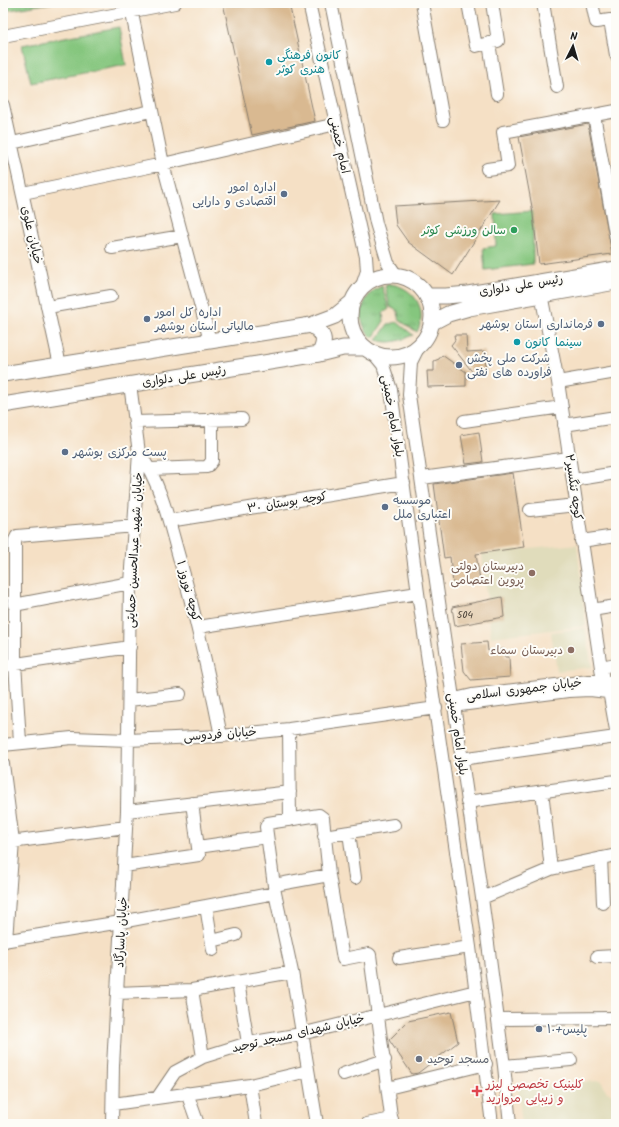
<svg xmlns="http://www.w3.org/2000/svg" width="619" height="1127" viewBox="0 0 619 1127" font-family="Kalam,'Playpen Sans Arabic',sans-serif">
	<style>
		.built { fill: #e0dcbb }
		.grass { fill: url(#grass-tufts); stroke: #50714d }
		.garden { fill: #85c67e; stroke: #50714d }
		.building { fill: #d9b991 }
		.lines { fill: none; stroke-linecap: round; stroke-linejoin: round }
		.minor-casing { stroke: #887e70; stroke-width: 14 }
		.major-casing { stroke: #887e70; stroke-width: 17 }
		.minor { stroke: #fff; stroke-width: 12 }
		.major { stroke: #fff; stroke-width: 15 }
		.culture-dot { fill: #0f9aa8; stroke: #fdfcf7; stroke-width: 1.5 }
		.service-dot { fill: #5c6f8a; stroke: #fdfcf7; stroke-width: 1.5 }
		.leisure-dot { fill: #2e9e5b; stroke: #fdfcf7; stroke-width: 1.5 }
		.education-dot { fill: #8d6e63; stroke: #fdfcf7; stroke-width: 1.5 }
		.worship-dot { fill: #6b7280; stroke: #fdfcf7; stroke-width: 1.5 }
		.health-dot { fill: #e0444e; stroke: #fdfcf7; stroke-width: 1.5 }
		.labels { text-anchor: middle; stroke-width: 4; stroke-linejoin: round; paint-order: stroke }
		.number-label { font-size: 10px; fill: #4b4339 }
		.culture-label { font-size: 12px; fill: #0d838f; stroke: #fdfcf7; text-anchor: start }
		.street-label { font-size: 12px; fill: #1c1c1c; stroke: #fdfcf7 }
		.service-label { font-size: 12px; fill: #4e5e75; stroke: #fdfcf7; text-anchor: start }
		.leisure-label { font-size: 12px; fill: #27864d; stroke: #fdfcf7; text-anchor: end }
		.education-label { font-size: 12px; fill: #785e54; stroke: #fdfcf7; text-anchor: end }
		.worship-label { font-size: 12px; fill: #5b616d; stroke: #fdfcf7; text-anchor: start }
		.health-label { font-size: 12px; fill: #be3a42; stroke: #fdfcf7; text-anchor: start }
	</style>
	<defs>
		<pattern id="grass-tufts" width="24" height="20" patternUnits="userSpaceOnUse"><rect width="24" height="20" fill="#85c67e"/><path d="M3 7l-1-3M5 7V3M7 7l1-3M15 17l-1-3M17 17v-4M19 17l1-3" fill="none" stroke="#72aa6c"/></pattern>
	</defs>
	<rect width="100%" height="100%" fill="#fdfcf7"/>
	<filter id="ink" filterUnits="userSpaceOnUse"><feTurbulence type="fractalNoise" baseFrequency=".025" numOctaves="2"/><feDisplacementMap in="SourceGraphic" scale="8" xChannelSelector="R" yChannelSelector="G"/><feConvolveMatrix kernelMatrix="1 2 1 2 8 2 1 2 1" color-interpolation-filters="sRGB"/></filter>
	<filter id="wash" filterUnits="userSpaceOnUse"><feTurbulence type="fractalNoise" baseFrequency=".012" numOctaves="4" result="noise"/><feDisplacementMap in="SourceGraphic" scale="16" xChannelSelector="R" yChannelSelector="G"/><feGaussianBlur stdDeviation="0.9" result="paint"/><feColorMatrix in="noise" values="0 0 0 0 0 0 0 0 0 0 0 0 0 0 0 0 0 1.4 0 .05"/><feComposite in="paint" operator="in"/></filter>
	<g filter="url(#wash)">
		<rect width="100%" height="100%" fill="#f5e0c5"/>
		<!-- built -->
		<path class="built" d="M577,544L586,626L491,637L482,554Z
			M585,628L592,667L557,671L551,632Z
			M601,1081L607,1092L616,1096V1124H522L518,1086Z"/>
		<!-- grass -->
		<path class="grass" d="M389,284C413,286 429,309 417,332L399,320L398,311L390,307L385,286Z
			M382,286L389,309L383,313L384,321L373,338C354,323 360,295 382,286Z
			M397,322L413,335C401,340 391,345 377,340L388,324Z"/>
		<!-- garden -->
		<path class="garden" d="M3,3H52L3,11Z
			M119,27L126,65L31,83L22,45Z
			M533,211V264L485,270L483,248L496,246L495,214Z"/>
		<g id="blocks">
			<!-- building -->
			<path class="building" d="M223,3H289L315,121L252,135Z
				M588,124L612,254L539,264L532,207L519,137Z
				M500,200L453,275L408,242L396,225L394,206Z
				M454,335H466L467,352L485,351L486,374H474L451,345L455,340Z
				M442,355L466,372V386L428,387L427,371H434V361L439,359Z
				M479,432L483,462L466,464L461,435Z
				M513,473L524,547L476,554L480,580L453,584L450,557L444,558L434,484Z
				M502,597L504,617L455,626L452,607Z
				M487,642L488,651L504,649L505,657H509L510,677L471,680L464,671L461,644Z
				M451,1012L458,1042L418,1073L412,1074L389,1040L408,1021Z"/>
		</g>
	</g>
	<g filter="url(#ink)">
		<use href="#blocks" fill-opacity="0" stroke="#887e70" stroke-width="1"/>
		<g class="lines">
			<defs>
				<path id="minor" d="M309,3L366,257L367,271L362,286
					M331,3L376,223L388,263L396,275
					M422,3L443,120
					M468,3L476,46L498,41L492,3
					M543,3L557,87
					M592,3L596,22L610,20
					M130,4L163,164L210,341
					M616,20H610L616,55
					M3,36L175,3
					M489,43L497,94
					M3,105L60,365
					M594,115L616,239
					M12,143L151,111
					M487,169L508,166L503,132L616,111
					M23,193L163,164L336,124
					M112,248L182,236
					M541,294L558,382L603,681
					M48,307L111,296
					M419,346L411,362L409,395L482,898L504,1066L510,1124
					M374,354L383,365L391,390L418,593L470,947L492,1124
					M558,382L616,372
					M464,421L562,407
					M135,422L242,419
					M564,425L616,417
					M139,453C161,483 169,522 179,557C196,616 209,676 221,736
					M150,469L207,467L212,461V419
					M422,478L569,458
					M573,480L616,473
					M530,510L576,505
					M169,521L404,483
					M581,541L616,536
					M14,605L130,583
					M592,610L616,606
					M198,627L418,593
					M3,666L130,647
					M601,667L616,664
					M616,684L603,681H589L472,695L459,698L454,701L460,705L568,691L590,690L616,693
					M609,691L616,730
					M129,700L180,694
					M289,729L290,820
					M20,742L15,663V540L17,536L135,526
					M3,745L72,738L128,740L221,736L289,729L436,708
					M461,759L616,737
					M3,764L13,841L6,941
					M542,791L551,869
					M467,802L616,781
					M127,811L290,792
					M349,832L355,878
					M324,836L394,825
					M3,843L126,827
					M198,847L267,837
					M601,858L603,903
					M124,866L199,855L192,803
					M274,885L329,875
					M482,898L551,869L616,855
					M206,906L213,950
					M3,941L121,922L275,893
					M212,941L236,935
					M597,957L616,956
					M399,958L470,947
					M238,982L248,1043
					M192,990L203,1057
					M117,993L192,990L292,972
					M498,1019L616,1018
					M504,1066L571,1060
					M343,1074L385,1060
					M250,1085L256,1124
					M388,1088L486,1064
					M187,1093L198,1124
					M158,1097L175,1072L203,1057L248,1043L301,1034L476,991
					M113,1104L250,1085L308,1071
					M112,1124L113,1066L127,811L130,583L139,453L130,384
					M317,1124L292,972L275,893L266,827L268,823L319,815L323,818L329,875L343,959L369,954L370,955L392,1124
					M367,1124L392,1119"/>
				<path id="major" d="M350 316a41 41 0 1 1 82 0a41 41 0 1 1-82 0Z
					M427,296H446L468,294L616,269
					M431,323L448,314L469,308L616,282
					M311,325C324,333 327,340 319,354
					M3,374L311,325L335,316L351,303
					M3,405L319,354L343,348H364"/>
			</defs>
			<!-- minor casing -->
			<use href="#minor" class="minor-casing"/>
			<!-- major casing -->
			<use href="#major" class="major-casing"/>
			<!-- minor -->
			<use href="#minor" class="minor"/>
			<!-- major -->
			<use href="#major" class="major"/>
		</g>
	</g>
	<!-- markers -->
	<g class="culture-dot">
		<circle cx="269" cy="62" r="4"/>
		<circle cx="517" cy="342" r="4"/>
	</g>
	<g class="service-dot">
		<circle cx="284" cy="194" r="4"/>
		<circle cx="147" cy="319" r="4"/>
		<circle cx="601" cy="324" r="4"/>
		<circle cx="459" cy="365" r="4"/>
		<circle cx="65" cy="452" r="4"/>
		<circle cx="385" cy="507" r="4"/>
		<circle cx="539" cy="1029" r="4"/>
	</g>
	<circle class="leisure-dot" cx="514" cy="230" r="4"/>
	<g class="education-dot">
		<circle cx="532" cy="573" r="4"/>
		<circle cx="571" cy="650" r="4"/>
	</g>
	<circle class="worship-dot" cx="419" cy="1059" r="4"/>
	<path class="health-dot" d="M475 1085h4v4h4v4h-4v4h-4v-4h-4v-4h4z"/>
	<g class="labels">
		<!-- number labels -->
		<g class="number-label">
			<text x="465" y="618">504</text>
		</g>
		<!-- culture labels -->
		<g class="culture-label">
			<text x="277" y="59">کانون فرهنگی<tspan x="277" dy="14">هنری کوثر</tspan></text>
			<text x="525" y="346">سینما کانون</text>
		</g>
		<!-- street labels -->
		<g class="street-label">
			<text transform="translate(340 145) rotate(78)" y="4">امام خمینی</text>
			<text transform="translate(32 235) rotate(77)" y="4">خیابان علوی</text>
			<text transform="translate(521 285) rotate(-9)" y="4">رئیس علی دلواری</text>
			<text transform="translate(184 376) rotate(-9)" y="4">رئیس علی دلواری</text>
			<text transform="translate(393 416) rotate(80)" y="4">بلوار امام خمینی</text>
			<text transform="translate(574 487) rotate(82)" y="4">کوچه تنگسیر۲</text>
			<text transform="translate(287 502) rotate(-9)" y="4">کوچه بوستان ۳۰</text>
			<text transform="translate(134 550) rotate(-87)" y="4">خیابان شهید عبدالحسین حمایتی</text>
			<text transform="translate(189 591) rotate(75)" y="4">کوچه نوروز ۱</text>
			<text transform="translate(524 689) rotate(-7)" y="4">خیابان جمهوری اسلامی</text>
			<text transform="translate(220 734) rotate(-4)" y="4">خیابان فردوسی</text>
			<text transform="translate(458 734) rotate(82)" y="4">بلوار امام خمینی</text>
			<text transform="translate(121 932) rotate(-87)" y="4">خیابان پاسارگاد</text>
			<text transform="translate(298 1033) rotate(-13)" y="4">خیابان شهدای مسجد توحید</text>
		</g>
		<!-- service labels -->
		<g class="service-label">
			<text x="276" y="191" text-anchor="end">اداره امور<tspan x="276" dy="14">اقتصادی و دارایی</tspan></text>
			<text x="155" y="316">اداره کل امور<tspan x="155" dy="14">مالیاتی استان بوشهر</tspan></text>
			<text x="593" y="328" text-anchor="end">فرمانداری استان بوشهر</text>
			<text x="467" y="362">شرکت ملی پخش<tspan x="467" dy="14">فراورده های نفتی</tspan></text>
			<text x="73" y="456">پست مرکزی بوشهر</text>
			<text x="393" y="504">موسسه<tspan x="393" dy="14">اعتباری ملل</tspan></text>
			<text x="547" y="1033">پلیس+۱۰</text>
		</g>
		<!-- leisure labels -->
		<g class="leisure-label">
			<text x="506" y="234">سالن ورزشی کوثر</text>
		</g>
		<!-- education labels -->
		<g class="education-label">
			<text x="524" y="570">دبیرستان دولتی<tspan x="524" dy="14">پروین اعتصامی</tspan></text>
			<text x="563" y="654">دبیرستان سماء</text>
		</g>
		<!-- worship labels -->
		<g class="worship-label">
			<text x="427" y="1063">مسجد توحید</text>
		</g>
		<!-- health labels -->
		<g class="health-label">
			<text x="486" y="1088">کلینیک تخصصی لیزر<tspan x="486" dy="14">و زیبایی مروارید</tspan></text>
		</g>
	</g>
	<!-- margin -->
	<rect width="619" height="1127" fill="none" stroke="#fdfcf7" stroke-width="16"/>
	<!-- north arrow -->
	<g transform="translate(573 46) rotate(5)" stroke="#fdfcf7" stroke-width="3" paint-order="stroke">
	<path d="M0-3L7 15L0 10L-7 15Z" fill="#1c1c1c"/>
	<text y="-6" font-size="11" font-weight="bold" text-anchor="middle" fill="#1c1c1c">N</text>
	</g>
</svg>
